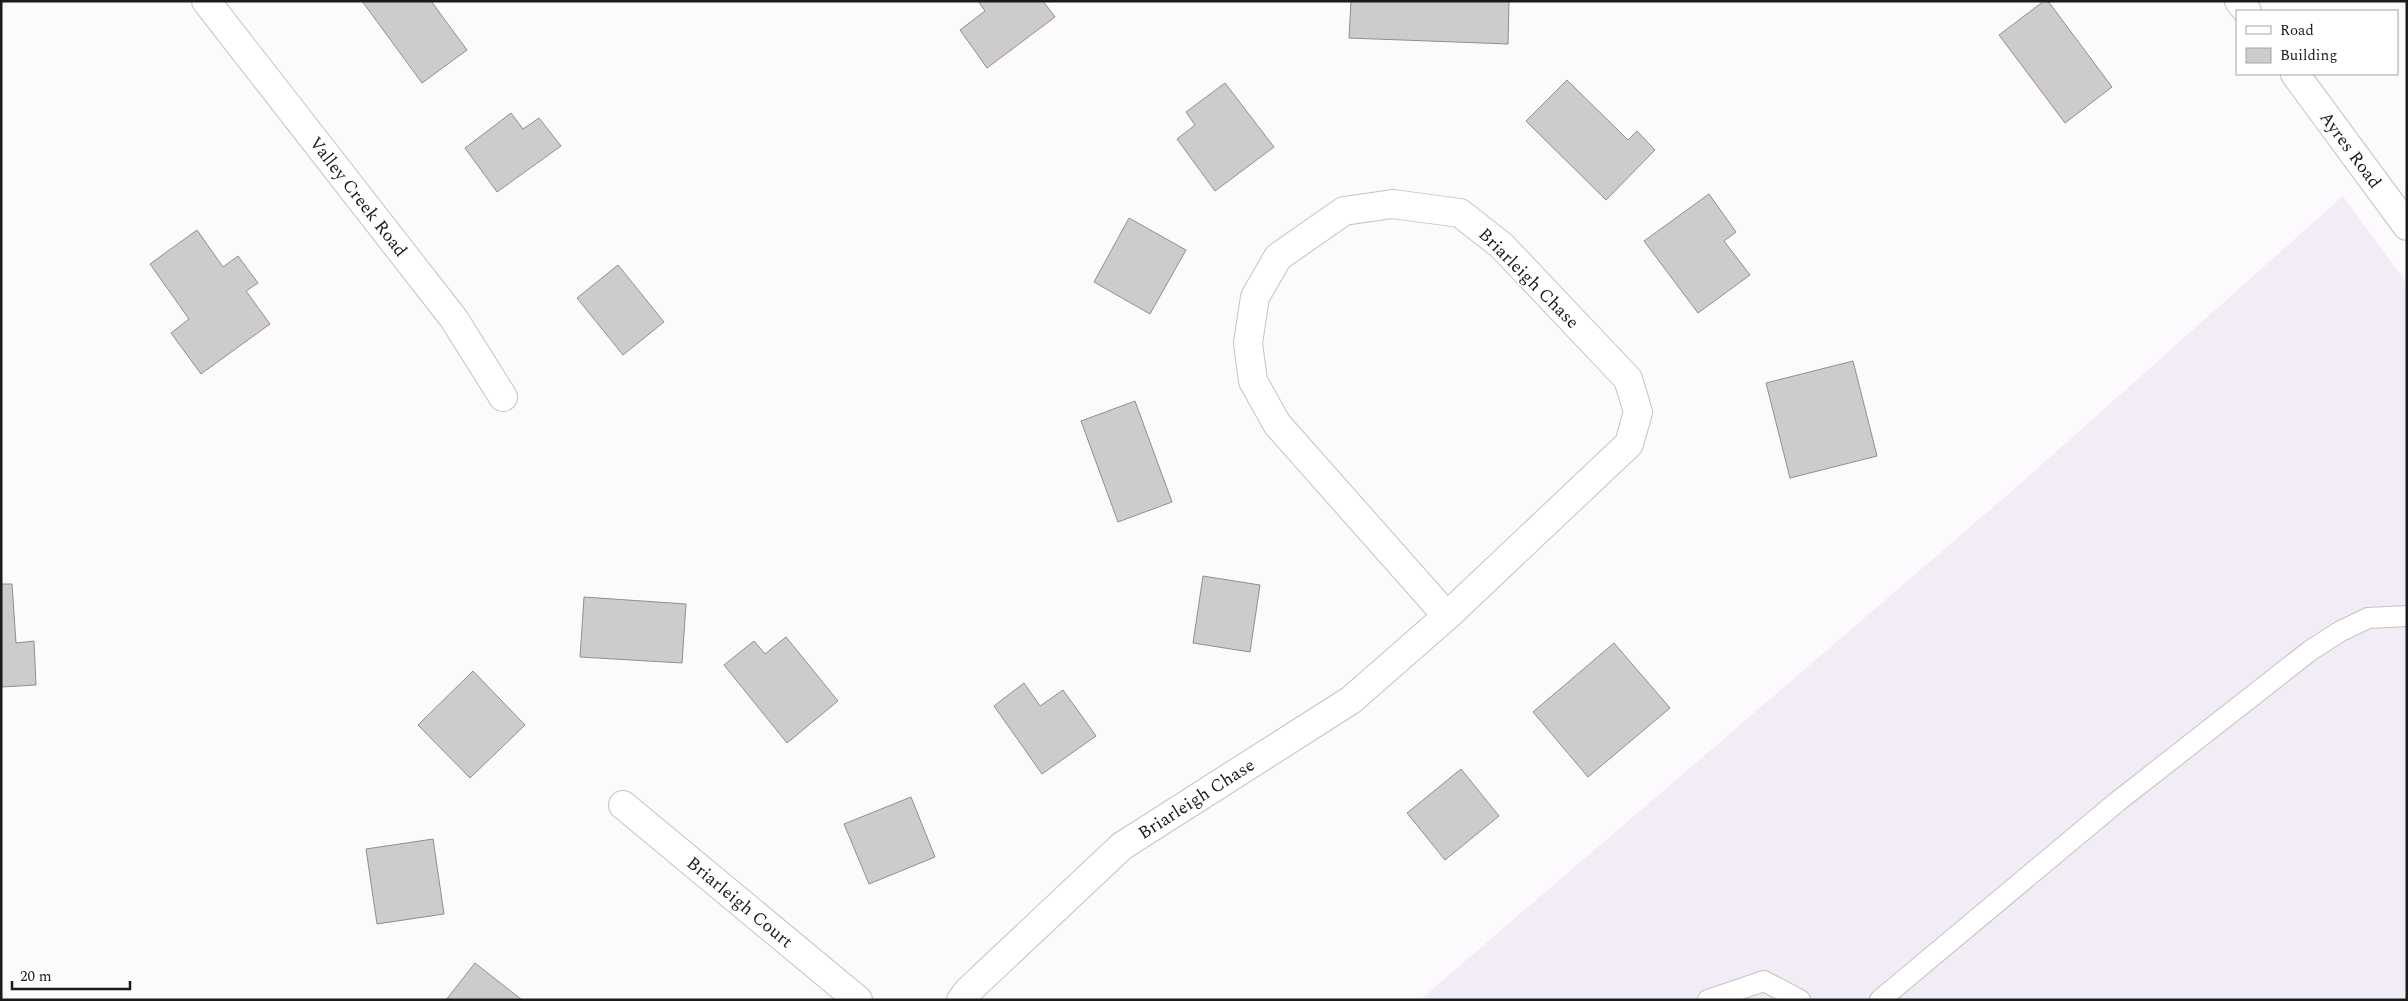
<svg xmlns="http://www.w3.org/2000/svg" width="2408" height="1001" viewBox="0 0 2408 1001" font-family="Spectral,serif">
	<style>
		.built { fill: #f2ecf6 }
		.building { fill: #cecbcd; stroke: #918e90 }
		.lines { fill: none; stroke-linecap: round; stroke-linejoin: round }
		.service-casing { stroke: #c4c2c5; stroke-width: 22 }
		.minor-casing { stroke: #c4c2c5; stroke-width: 30 }
		.service { stroke: #fff; stroke-width: 20 }
		.minor { stroke: #fff; stroke-width: 28 }
		.labels { text-anchor: middle; stroke-width: 4; stroke-linejoin: round; paint-order: stroke }
		.street-label { font-size: 18px; fill: #1c1b1c; stroke: #fff }
	</style>
	<rect width="100%" height="100%" fill="#fcfafd"/>
	<!-- built -->
	<path class="built" d="M2343,196L2407,284V1000H1420L2012,491Z"/>
	<!-- building -->
	<path class="building" d="M362,1H431L467,50L422,83Z
		M978,1H1043L1055,17L987,68L960,30L985,11Z
		M1351,1H1509L1508,44L1349,38Z
		M2044,1H2048L2112,87L2065,123L1999,35Z
		M1567,80L1628,140L1637,131L1655,150L1606,200L1526,121Z
		M1225,83L1274,147L1215,191L1177,139L1195,125L1186,112Z
		M511,113L523,129L539,118L561,146L497,192L465,148Z
		M1709,194L1736,232L1724,241L1750,275L1698,313L1644,241Z
		M1129,218L1186,250L1150,314L1094,282Z
		M197,230L223,267L238,256L258,283L246,291L270,324L201,374L171,333L189,319L150,264Z
		M618,265L664,322L623,355L577,298Z
		M1853,361L1877,456L1790,478L1766,383Z
		M1135,401L1172,502L1118,522L1081,421Z
		M1203,576L1260,585L1250,652L1193,643Z
		M1,584H12L16,643L34,641L36,685L1,687Z
		M584,597L686,604L682,663L580,657Z
		M786,637L838,701L787,743L724,665L754,641L765,654Z
		M1614,643L1670,708L1588,777L1533,712Z
		M473,671L525,725L470,778L418,725Z
		M1024,683L1040,706L1063,690L1096,736L1042,774L994,706Z
		M1461,769L1499,816L1445,860L1407,813Z
		M911,797L935,857L869,884L844,824Z
		M433,839L444,914L377,924L366,849Z
		M475,963L522,1000H446Z"/>
	<g class="lines">
		<defs>
			<path id="service" d="M1708,1000L1764,981L1800,1000
				M1880,1000L2117,802L2311,650L2341,631L2368,618L2407,616"/>
			<g id="minor">
				<path id="s1" d="M206,1L454,319L503,397"/>
				<path d="M2239,1L2247,11"/>
				<path id="s2" d="M2295,74L2407,226"/>
				<path id="s3" d="M623,805L858,1000"/>
				<path id="s4" d="M961,1000L968,991L1122,846L1351,700L1447,616L1629,444L1638,412L1628,379L1502,246L1460,213L1393,204L1344,211L1278,257L1255,297L1248,343L1253,381L1277,424L1447,616"/>
			</g>
		</defs>
		<!-- service casing -->
		<use href="#service" class="service-casing"/>
		<!-- minor casing -->
		<use href="#minor" class="minor-casing"/>
		<!-- service -->
		<use href="#service" class="service"/>
		<!-- minor -->
		<use href="#minor" class="minor"/>
	</g>
	<g class="labels">
		<!-- street labels -->
		<g class="street-label">
			<text dy="6" stroke="none"><textPath href="#s2" startOffset="94">Ayres Road</textPath></text>
			<text dy="6" stroke="none"><textPath href="#s1" startOffset="248">Valley Creek Road</textPath></text>
			<text transform="translate(1529 278) rotate(45)" y="6">Briarleigh Chase</text>
			<text dy="6" stroke="none"><textPath href="#s4" startOffset="311">Briarleigh Chase</textPath></text>
			<text dy="6" stroke="none"><textPath href="#s3" startOffset="152">Briarleigh Court</textPath></text>
		</g>
	</g>
	<!-- border -->
	<rect width="2408" height="1001" fill="none" stroke="#1c1b1c" stroke-width="5"/>
	<!-- legend -->
	<rect x="2236" y="10" width="162" height="65" fill="#ffffff" stroke="#a4a4a4"/>
	<rect x="2246" y="26" width="25" height="8" fill="#ffffff" stroke="#a4a4a4"/>
	<text x="2280" y="35" font-size="15" fill="#1c1b1c">Road</text>
	<rect x="2246" y="48" width="25" height="15" fill="#cecbcd" stroke="#a4a4a4"/>
	<text x="2280" y="60" font-size="15" fill="#1c1b1c">Building</text>
	<!-- scale -->
	<path d="M12 981v8h118v-8" fill="none" stroke="#1c1b1c" stroke-width="2.5"/>
	<text x="20" y="981" font-size="15" fill="#1c1b1c" stroke="#ffffff" stroke-width="4" paint-order="stroke">20 m</text>
</svg>
